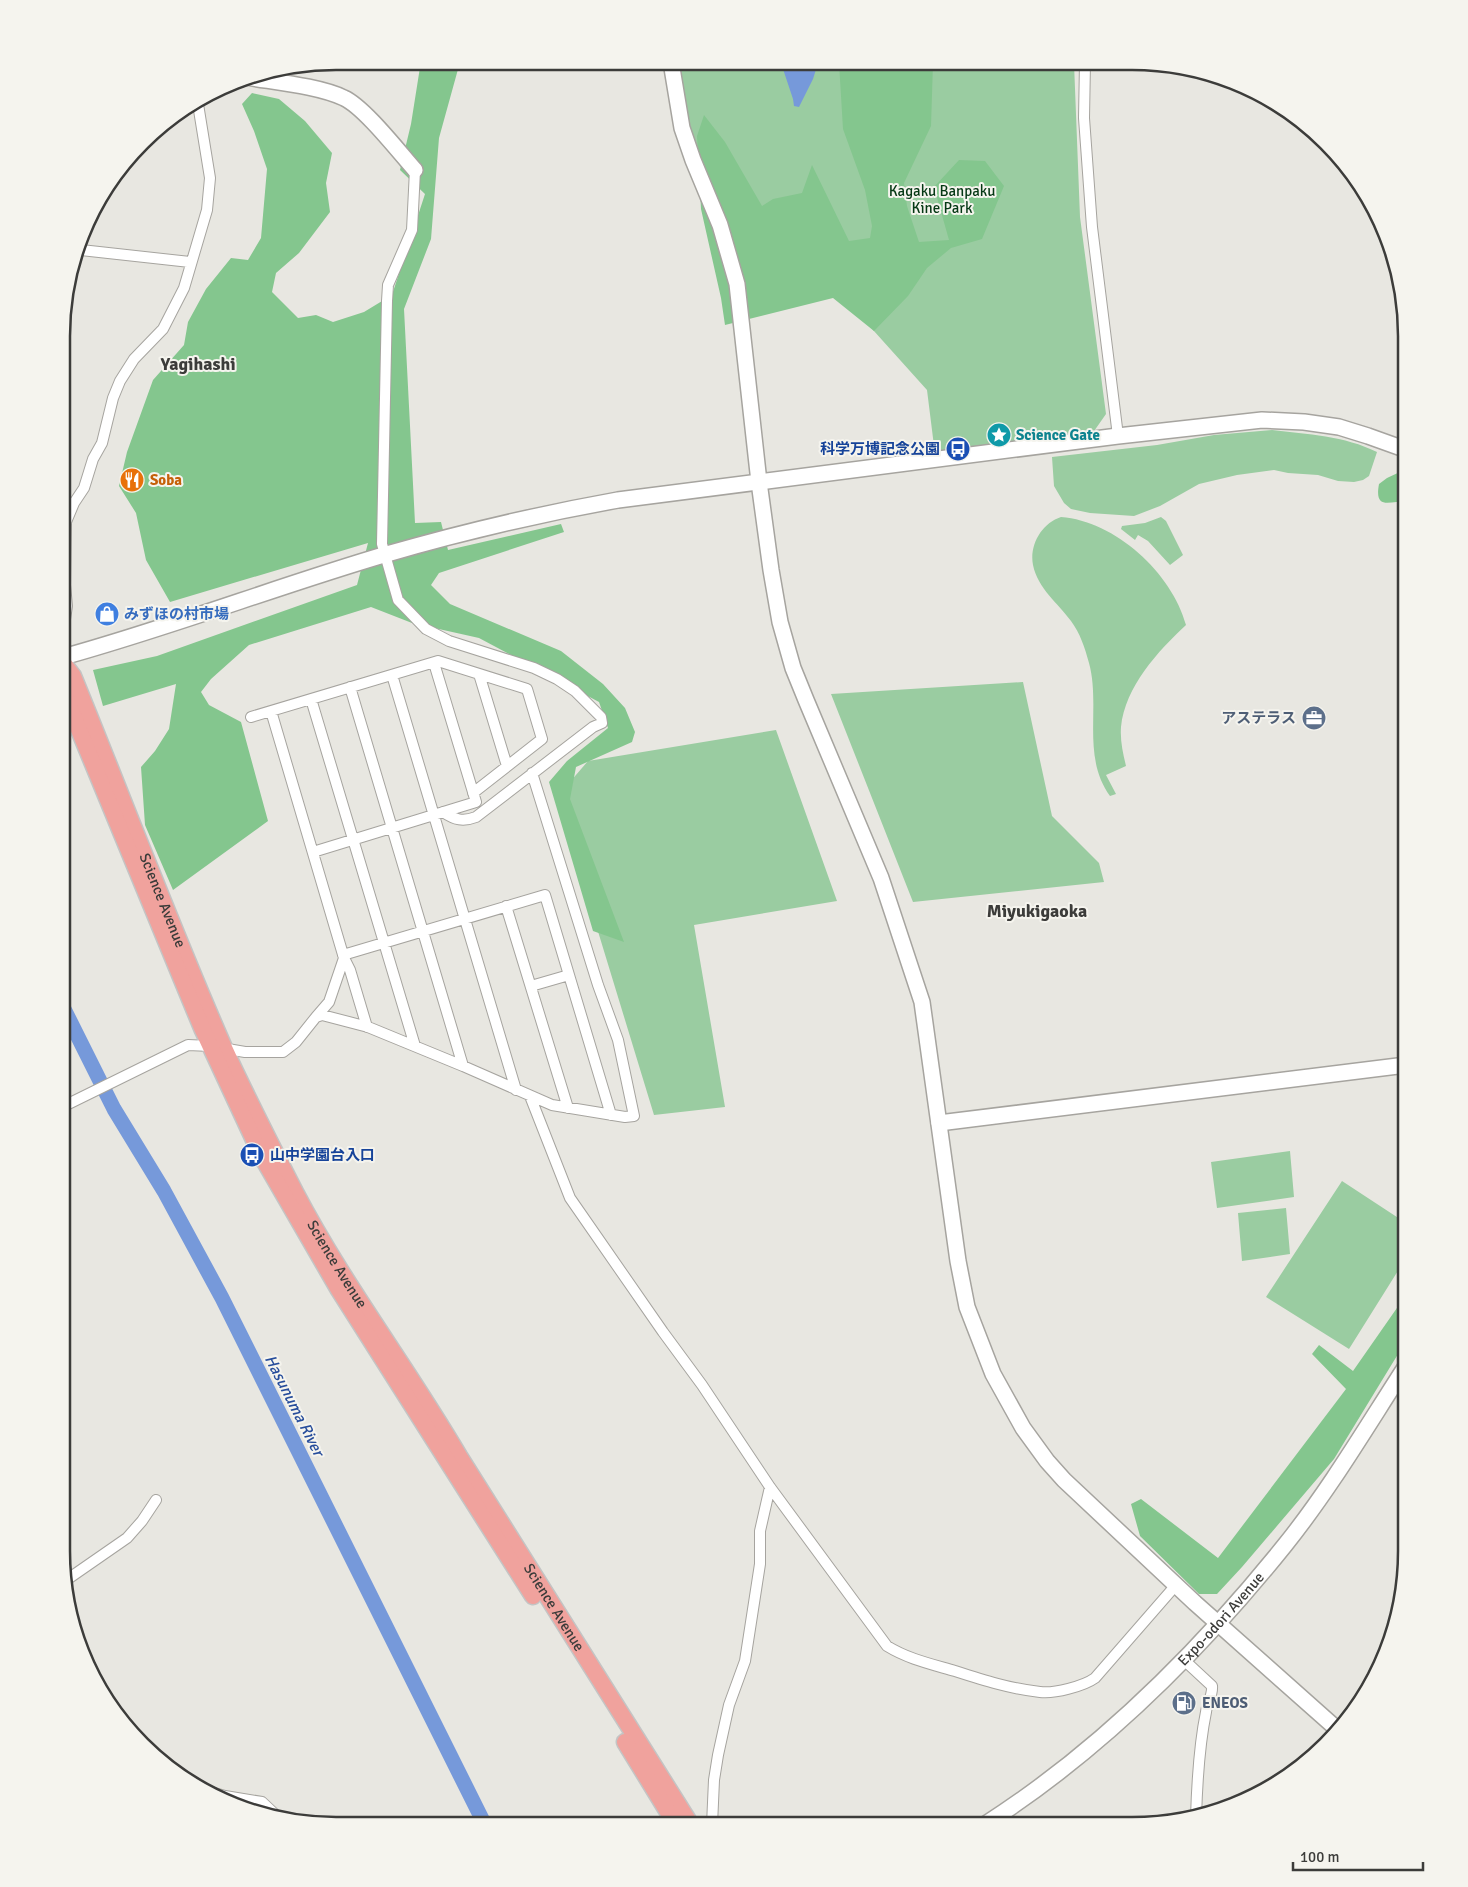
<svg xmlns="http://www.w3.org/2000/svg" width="1468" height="1887" viewBox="0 0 1468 1887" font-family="Signika,'Noto Sans JP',sans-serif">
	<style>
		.green { fill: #9acca1 }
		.forest { fill: #84c68e }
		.water { fill: #7699da }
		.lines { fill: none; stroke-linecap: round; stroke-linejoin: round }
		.river { stroke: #7699da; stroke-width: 15 }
		.street-casing { stroke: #a6a49f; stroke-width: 12 }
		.secondary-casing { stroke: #a6a49f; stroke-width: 18 }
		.primary-casing { stroke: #c4c4c4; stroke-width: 19 }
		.street { stroke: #fff; stroke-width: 10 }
		.secondary { stroke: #fff; stroke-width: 15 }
		.primary { stroke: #f0a29d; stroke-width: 16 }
		.labels { text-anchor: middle; stroke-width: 4; stroke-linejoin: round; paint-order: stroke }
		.park-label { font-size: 15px; fill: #053814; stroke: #f5f4ee }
		.culture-label { font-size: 15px; font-weight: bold; fill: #0d838f; stroke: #f5f4ee; text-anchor: start }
		.transit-label { font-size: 15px; font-weight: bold; fill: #164399; stroke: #f5f4ee; text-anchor: end }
		.food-label { font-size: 15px; font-weight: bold; fill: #c56008; stroke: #f5f4ee; text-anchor: start }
		.shop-label { font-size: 15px; font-weight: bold; fill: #366cbe; stroke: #f5f4ee; text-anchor: start }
		.service-label { font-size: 15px; font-weight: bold; fill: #4e5e75; stroke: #f5f4ee; text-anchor: end }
		.street-label { font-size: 15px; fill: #3c3c3a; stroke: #f5f4ee }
		.water-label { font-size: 16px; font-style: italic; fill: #274d9b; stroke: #f5f4ee }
		.quarter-label { font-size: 18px; font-weight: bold; fill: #3c3c3a; stroke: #f5f4ee }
		.rim { fill: none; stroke: #3c3c3a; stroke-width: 2.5 }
	</style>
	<rect width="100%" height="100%" fill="#e8e7e1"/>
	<!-- green -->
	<path class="green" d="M675,62L1074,63L1080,217L1106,414L1092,434L935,454L927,390L838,291L692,146Z
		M1272,430C1307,434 1345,436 1377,452L1369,476L1363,480L1354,482L1338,481L1318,475L1288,473L1274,470L1237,475L1199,484L1160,506L1134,516L1090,513L1071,509L1064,503L1054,486L1052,457L1157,445L1214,435Z
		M1061,517C1115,521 1172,573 1186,625C1158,651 1125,687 1121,727C1120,741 1123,753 1126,766L1106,775L1116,794L1110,796C1081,756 1101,707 1089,663C1085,648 1080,633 1071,621C1058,603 1038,589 1033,565C1029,545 1042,523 1061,517Z
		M1161,517L1166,521L1183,555L1170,565L1148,541L1138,535L1135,540L1121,529L1122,526L1145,523Z
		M1023,682L1052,816L1099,863L1104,882L913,902L831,694Z
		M776,730L837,901L694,925L725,1107L654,1115L557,797L588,761Z
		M1290,1151L1294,1197L1217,1208L1211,1162Z
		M1342,1181L1406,1223V1258L1349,1349L1266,1297Z
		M1286,1208L1290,1254L1242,1261L1238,1213Z"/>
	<!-- forest -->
	<path class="forest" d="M421,61L460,62L439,138L431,239L404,309L415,523L441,522L448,550L561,524L564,532L439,573L431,585L450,604L561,651L603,684L625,708L635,732L632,742L576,767L570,799L624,942L593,931L549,782L567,761L608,728L599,702L479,638L412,623L371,607L249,645L211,679L201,692L209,705L241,722L268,821L173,890L145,825L141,767L155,751L169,729L176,684L103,706L93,670L157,656L357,585L368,543L170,602L146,560L136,513L119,486L127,452L153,380L184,345L188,322L206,289L231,258L248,260L261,238L267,169L254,131L242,104L252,93L279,99L305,121L332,153L326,183L330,212L299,253L276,273L272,292L298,318L316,315L333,322L364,312L392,295L425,194L400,170L411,124Z
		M839,63H933L931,126L904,183L907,206L919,242L949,240L934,187L959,160L985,161L1004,186L982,239L951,248L927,268L908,296L874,331L833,298L725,325L721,298L701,209L697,136L704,115L725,142L762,206L773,199L802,193L812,165L849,241L870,238L872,226L865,190L843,129Z
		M1402,471L1407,473V501C1390,501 1374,511 1379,484L1387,478Z
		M1406,1295V1341L1334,1459L1242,1567L1217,1594H1199L1140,1536L1131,1504L1141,1499L1218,1558L1346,1389L1312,1354L1319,1345L1353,1371Z"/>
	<!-- water -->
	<path class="water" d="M781,63H818L813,79L799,107L794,106L793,99Z"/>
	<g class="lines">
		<!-- river -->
		<path class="river" d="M62,1005L114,1109L164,1191L222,1298L485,1825"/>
		<defs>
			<path id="street" d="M1085,63L1084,118L1092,227L1118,436
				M415,170L412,230L388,285L387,301L382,544L398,600L426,629L449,641L534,668L557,679L575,691L601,717L602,723L593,727L476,817C463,822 455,820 443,812
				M81,250L190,262
				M63,632L67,606L65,585L66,522L74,503L84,488L93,459L102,443L113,398L120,381L134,359L163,329L184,288L207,210L210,178L198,104
				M479,674L507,766
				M392,675L516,1090
				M350,687L463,1066
				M311,699L415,1046
				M271,711L344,958L329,1002L316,1017
				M251,717L438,661L527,689L542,739L473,793
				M313,852L476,802L434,663
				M506,906L568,1108
				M343,955L545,895L611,1115
				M344,958L350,970L367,1027
				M531,986L569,975
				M530,1096L570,1198L663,1332L702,1385L770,1487L887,1646C908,1659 931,1664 955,1671C983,1680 1011,1689 1040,1692C1054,1694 1084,1686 1095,1678L1176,1585
				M62,1107L188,1045L210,1046L245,1052H283L296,1042L316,1017L322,1015L368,1027L463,1066L552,1105L625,1117L634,1116L618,1040L598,985L532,773
				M65,1581L127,1538L142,1521L156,1500
				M1184,1660L1212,1686C1213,1695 1207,1703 1206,1712C1199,1746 1197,1783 1196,1818
				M93,1676L101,1692
				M179,1776L185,1780
				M204,1790L225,1796L262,1802L279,1818
				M712,1825L714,1780L718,1755L729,1705L745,1661L760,1564V1531L770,1487"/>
			<g id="secondary">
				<path d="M671,62L682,128L693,160L720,225L737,284L759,482L771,570L780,622L793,668L806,700L881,878L922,1002L958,1261L967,1307L993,1374L1023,1428L1047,1461L1064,1480L1195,1603L1338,1730"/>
				<path d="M246,77C275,82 319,86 344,98C364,107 399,152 415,170"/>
				<path d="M63,657C172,627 278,586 387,554C463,532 540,514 618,500L1118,436L1262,420L1304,422L1339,427L1368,436L1407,450"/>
				<path d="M939,1123L1406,1065"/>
				<path id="s1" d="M984,1825C1100,1751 1199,1652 1285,1545C1330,1489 1367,1426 1406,1366"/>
			</g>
			<g id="primary">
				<path id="s2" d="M63,663L73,676C124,801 171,927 225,1050C247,1098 271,1145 295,1192C343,1284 407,1367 459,1456L691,1825"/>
				<path d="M63,691L202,1028L261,1155L339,1290L533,1596"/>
				<path d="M625,1742L676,1825"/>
			</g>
		</defs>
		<!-- street casing -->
		<use href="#street" class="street-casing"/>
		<!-- secondary casing -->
		<use href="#secondary" class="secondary-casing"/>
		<!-- primary casing -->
		<use href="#primary" class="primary-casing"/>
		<!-- street -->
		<use href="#street" class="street"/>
		<!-- secondary -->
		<use href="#secondary" class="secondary"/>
		<!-- primary -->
		<use href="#primary" class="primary"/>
	</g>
	<!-- icons -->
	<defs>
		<symbol id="sight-disc" viewBox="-11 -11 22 22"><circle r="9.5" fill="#0f9aa8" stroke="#f5f4ee"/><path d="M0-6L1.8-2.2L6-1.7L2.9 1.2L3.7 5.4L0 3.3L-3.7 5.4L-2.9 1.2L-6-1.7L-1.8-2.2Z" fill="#fff"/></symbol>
		<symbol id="bus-disc" viewBox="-11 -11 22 22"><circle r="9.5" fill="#1a4fb4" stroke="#f5f4ee"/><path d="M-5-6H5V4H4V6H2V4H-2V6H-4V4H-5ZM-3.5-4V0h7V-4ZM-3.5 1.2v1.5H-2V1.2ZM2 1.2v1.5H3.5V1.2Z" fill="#fff"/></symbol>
		<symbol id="restaurant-disc" viewBox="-11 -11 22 22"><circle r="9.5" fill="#e8710a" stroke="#f5f4ee"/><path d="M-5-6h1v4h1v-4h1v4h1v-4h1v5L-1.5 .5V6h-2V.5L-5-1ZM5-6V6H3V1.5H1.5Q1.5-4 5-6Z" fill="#fff"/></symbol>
		<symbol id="shop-disc" viewBox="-11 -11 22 22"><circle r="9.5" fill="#3f7fe0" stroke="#f5f4ee"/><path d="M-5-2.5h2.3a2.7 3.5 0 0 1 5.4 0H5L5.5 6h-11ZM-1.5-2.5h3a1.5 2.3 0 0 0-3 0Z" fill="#fff"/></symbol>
		<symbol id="office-disc" viewBox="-11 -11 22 22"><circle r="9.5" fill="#5c6f8a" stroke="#f5f4ee"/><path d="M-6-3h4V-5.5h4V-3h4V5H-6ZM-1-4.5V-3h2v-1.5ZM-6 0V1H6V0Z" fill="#fff"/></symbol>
		<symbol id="fuel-disc" viewBox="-11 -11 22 22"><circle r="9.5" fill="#5c6f8a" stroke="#f5f4ee"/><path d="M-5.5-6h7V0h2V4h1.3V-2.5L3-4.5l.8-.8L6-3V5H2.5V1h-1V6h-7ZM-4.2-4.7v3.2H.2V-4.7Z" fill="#fff"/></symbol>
	</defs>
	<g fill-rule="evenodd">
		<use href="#sight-disc" x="985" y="421" width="28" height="28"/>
		<use href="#bus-disc" x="944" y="435" width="28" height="28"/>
		<use href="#restaurant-disc" x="118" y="466" width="28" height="28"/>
		<use href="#shop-disc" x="93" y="600" width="28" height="28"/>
		<use href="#office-disc" x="1300" y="704" width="28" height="28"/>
		<use href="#bus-disc" x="238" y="1141" width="28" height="28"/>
		<use href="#fuel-disc" x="1170" y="1689" width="28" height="28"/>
	</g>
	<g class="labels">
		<!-- park labels -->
		<g class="park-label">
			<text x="942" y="196">Kagaku Banpaku<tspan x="942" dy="17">Kine Park</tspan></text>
		</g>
		<!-- culture labels -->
		<g class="culture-label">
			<text x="1016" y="440">Science Gate</text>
		</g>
		<!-- transit labels -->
		<g class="transit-label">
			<text x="940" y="454">科学万博記念公園</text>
			<text x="270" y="1160" text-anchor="start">山中学園台入口</text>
		</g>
		<!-- food labels -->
		<g class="food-label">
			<text x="150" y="485">Soba</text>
		</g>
		<!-- shop labels -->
		<g class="shop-label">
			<text x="124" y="619">みずほの村市場</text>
		</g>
		<!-- service labels -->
		<g class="service-label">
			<text x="1296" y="723">アステラス</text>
			<text x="1202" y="1708" text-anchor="start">ENEOS</text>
		</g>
		<!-- street labels -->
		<g class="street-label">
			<text dy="5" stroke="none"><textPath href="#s2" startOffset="258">Science Avenue</textPath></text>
			<text dy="5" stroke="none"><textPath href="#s2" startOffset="662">Science Avenue</textPath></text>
			<text dy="5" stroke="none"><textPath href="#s2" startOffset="1068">Science Avenue</textPath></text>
			<text dy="5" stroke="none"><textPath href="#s1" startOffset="315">Expo-odori Avenue</textPath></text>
		</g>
		<!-- water labels -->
		<g class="water-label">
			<text transform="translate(295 1405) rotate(63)" y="6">Hasunuma River</text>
		</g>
		<!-- quarter labels -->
		<g class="quarter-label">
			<text x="198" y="370">Yagihashi</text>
			<text x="1037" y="917">Miyukigaoka</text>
		</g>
	</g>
	<!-- crop -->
	<path d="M0 0H1468V1887H0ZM336 70H1132A266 266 0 0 1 1398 336V1551A266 266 0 0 1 1132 1817H336A266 266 0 0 1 70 1551V336A266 266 0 0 1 336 70Z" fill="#f5f4ee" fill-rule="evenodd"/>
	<path class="rim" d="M336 70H1132A266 266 0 0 1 1398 336V1551A266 266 0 0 1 1132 1817H336A266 266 0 0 1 70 1551V336A266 266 0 0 1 336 70Z"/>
	<!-- scale -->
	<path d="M1293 1862v8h130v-8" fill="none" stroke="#3c3c3a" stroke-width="2.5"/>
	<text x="1300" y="1862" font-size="15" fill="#3c3c3a" stroke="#f5f4ee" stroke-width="4" paint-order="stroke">100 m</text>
</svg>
